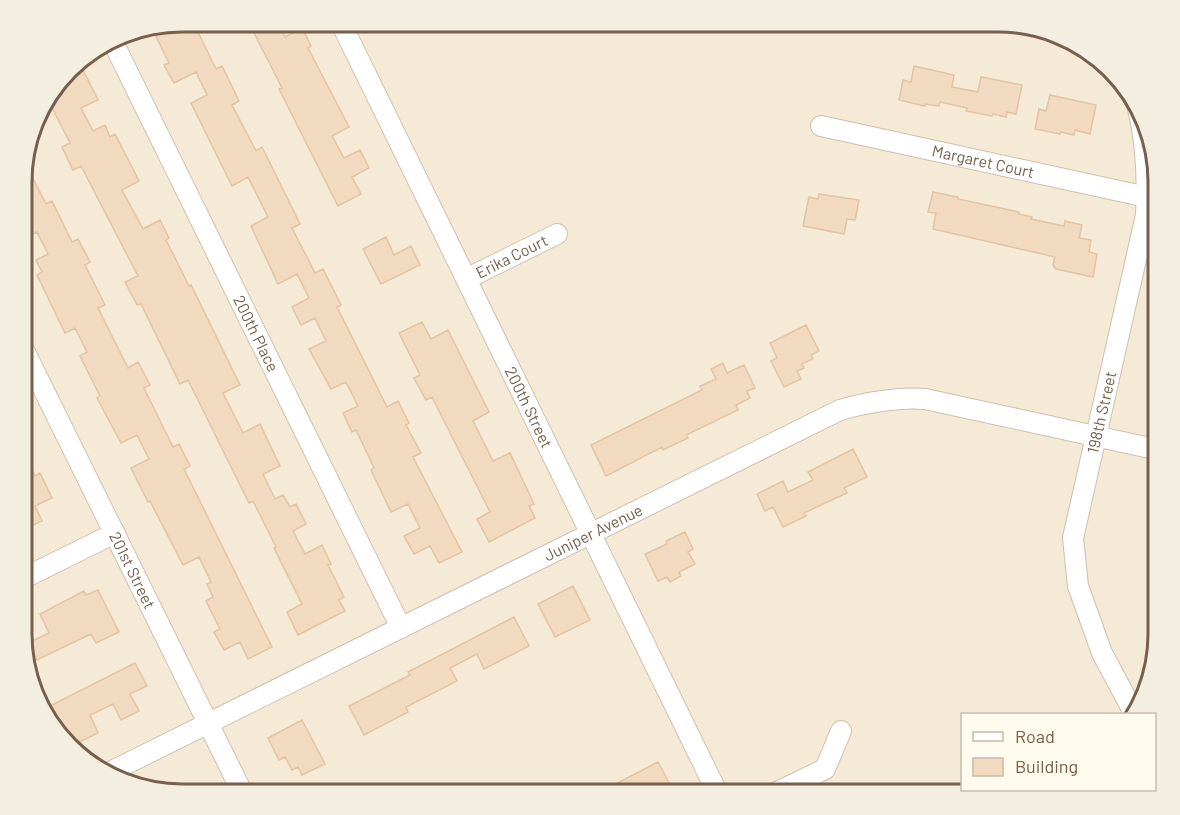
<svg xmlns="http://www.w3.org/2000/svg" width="1180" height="815" viewBox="0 0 1180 815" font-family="Barlow,sans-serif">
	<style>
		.residential { fill: #f4ead6 }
		.building { fill: #f1dac0; stroke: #e3c3a1; stroke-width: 1.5 }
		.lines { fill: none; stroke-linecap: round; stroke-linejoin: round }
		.minor-casing { stroke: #cec0ae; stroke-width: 22 }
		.minor { stroke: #fff; stroke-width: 20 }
		.labels { text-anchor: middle; stroke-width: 4.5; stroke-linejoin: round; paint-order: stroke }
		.street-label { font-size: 16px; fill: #76604c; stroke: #fffaee }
		.rim { fill: none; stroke: #76604c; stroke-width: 3 }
	</style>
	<rect width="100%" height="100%" fill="#fcf7e8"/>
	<!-- residential -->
	<path class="residential" d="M182,21H1008L1096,54L1142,110L1159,172V643L1132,714H962V790H1018L998,794H172L84,761L43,714L22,654V161L42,102L76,61L130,30Z"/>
	<!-- building -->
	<path class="building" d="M182,21L188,32L196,28L216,69L222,66L239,101L232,105L256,151L262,147L300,224L292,228L315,273L323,269L341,305L337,307L387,407L398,401L409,423L406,425L421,453L413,457L462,552L439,563L430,546L414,554L404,536L420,528L408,504L391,512L371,470L374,468L367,453L356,430L352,432L343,413L358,406L346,382L331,389L309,349L326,341L315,318L301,325L292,307L309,298L297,274L278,284L251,226L268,217L248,177L232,186L191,103L207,95L196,72L174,83L164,65L169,63L151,26Z
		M248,21H277L285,37L302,28L311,46L308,48L349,127L332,136L344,158L360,150L369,168L352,177L361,194L338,206L279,89L282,88Z
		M78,60L98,100L81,108L93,131L105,125L110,137L115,134L139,181L122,190L143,229L160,220L169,238L166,240L189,286L191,285L240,385L223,393L243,433L260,424L280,466L263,474L275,499L283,495L290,507L296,504L306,524L293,531L305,554L322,545L331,564L328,565L344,597L339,600L345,611L298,635L287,612L302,604L274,548L276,547L253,501L249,503L188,380L180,384L141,304L137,305L125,282L138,276L81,166L73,170L62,147L70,143L49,102L62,95L56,85Z
		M914,66L954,75L952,87L978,92L981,77L1022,85L1016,114L1007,112L1006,117L993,114L992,116L966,111L967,108L940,102L939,106L925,104V106L899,100L903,80L911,82Z
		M1050,95L1096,105L1090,134L1075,130L1074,135L1061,132L1060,134L1035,129L1039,109L1046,111Z
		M23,159L46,204L52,201L72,242L78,239L90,262L85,265L105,305L98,308L128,368L138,362L150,385L144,388L173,447L179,444L190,466L184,469L272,647L248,659L240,642L224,650L214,632L220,629L206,601L213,597L207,584L211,582L199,557L183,565L150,501L148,502L131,468L149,459L137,435L121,443L97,398L100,396L80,356L87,352L75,328L65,333L37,275L42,272L36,260L48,254L37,232L22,239Z
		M933,192L958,197V199L1019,212V214L1032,217L1031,219L1064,226L1065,221L1082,225L1079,238L1091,240L1089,252L1097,254L1093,277L1056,269L1053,265L1055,257L933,229L936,213L928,212Z
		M819,194L859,200L855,220L847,219L844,234L803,226L809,197L818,199Z
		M386,237L394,255L411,246L420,265L381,284L363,249Z
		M422,322L431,339L448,330L489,412L473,421L493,461L510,453L534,504L529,506L535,518L489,542L477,519L490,512L432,397L426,400L414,378L420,375L399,333Z
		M806,325L819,351L811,355L813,359L802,364L804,368L797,371L801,379L784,387L771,361L777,358L770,343Z
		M723,363L727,373L744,365L755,388L747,391L750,398L736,405L738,410L686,435L688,438L663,450L662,447L606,476L591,445L702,390L700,386L716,379L711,369Z
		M22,449L35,476L40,473L52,498L35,506L42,521L22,530Z
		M853,449L867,477L844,488L847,493L804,513L806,516L783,527L773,507L765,511L757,494L783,481L788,492L813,480L808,472Z
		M685,532L693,549L688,552L695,564L679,572L681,576L670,582L667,577L658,581L645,554L667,544L666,541Z
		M573,586L590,620L555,637L538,604Z
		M98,590L119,632L96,643L91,634L26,665L22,654V646L49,633L40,614L84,591L86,595Z
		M514,617L529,646L484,669L477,654L450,668L457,681L406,707L408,712L364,735L349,706L410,675L408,672Z
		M135,663L147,686L130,694L139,711L121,720L113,704L90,715L98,733L71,746L43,714L42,710Z
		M302,720L325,764L302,775L298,767L292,770L285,757L279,760L268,738Z
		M658,762L675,794H596Z"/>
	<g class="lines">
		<defs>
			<g id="minor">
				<path id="s1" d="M340,21L718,794"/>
				<path id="s2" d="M112,40L401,628"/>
				<path id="s3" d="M821,126L1147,197"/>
				<path id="s4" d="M466,279L557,234"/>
				<path id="s5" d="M22,346L243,794"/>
				<path d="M22,579L115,533"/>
				<path id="s6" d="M1133,711L1102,653L1078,586L1073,538L1146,215C1148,178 1146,140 1137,104"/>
				<path id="s7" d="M112,771L840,410C869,402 896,397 925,399L1159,450"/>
				<path d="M773,794L825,769L841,731"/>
			</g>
		</defs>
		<!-- minor casing -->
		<use href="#minor" class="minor-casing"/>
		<!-- minor -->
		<use href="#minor" class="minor"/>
	</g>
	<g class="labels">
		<!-- street labels -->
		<g class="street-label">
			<text dy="6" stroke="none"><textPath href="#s3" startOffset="166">Margaret Court</textPath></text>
			<text dy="6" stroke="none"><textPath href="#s4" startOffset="51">Erika Court</textPath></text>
			<text dy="6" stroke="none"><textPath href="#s2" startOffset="327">200th Place</textPath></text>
			<text dy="6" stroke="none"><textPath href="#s1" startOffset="430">200th Street</textPath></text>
			<text dy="6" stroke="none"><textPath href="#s6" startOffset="314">198th Street</textPath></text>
			<text dy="6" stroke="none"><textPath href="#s7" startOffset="537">Juniper Avenue</textPath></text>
			<text dy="6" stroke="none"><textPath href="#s5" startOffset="250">201st Street</textPath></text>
		</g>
	</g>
	<!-- crop -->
	<path d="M0 0H1180V815H0ZM182 32H998A150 150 0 0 1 1148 182V634A150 150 0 0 1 998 784H182A150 150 0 0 1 32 634V182A150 150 0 0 1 182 32Z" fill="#f4eee1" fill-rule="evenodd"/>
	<path class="rim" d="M182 32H998A150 150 0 0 1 1148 182V634A150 150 0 0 1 998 784H182A150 150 0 0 1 32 634V182A150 150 0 0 1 182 32Z"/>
	<!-- legend -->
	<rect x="961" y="713" width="195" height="78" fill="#fffaee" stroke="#c8bcad" stroke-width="1.5"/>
	<rect x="973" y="732" width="30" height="9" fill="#ffffff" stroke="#c8bcad" stroke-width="1.5"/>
	<text x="1015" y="743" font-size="18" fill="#76604c">Road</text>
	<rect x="973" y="758" width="30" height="18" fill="#f1dac0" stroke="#c8bcad" stroke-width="1.5"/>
	<text x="1015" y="773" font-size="18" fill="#76604c">Building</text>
</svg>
